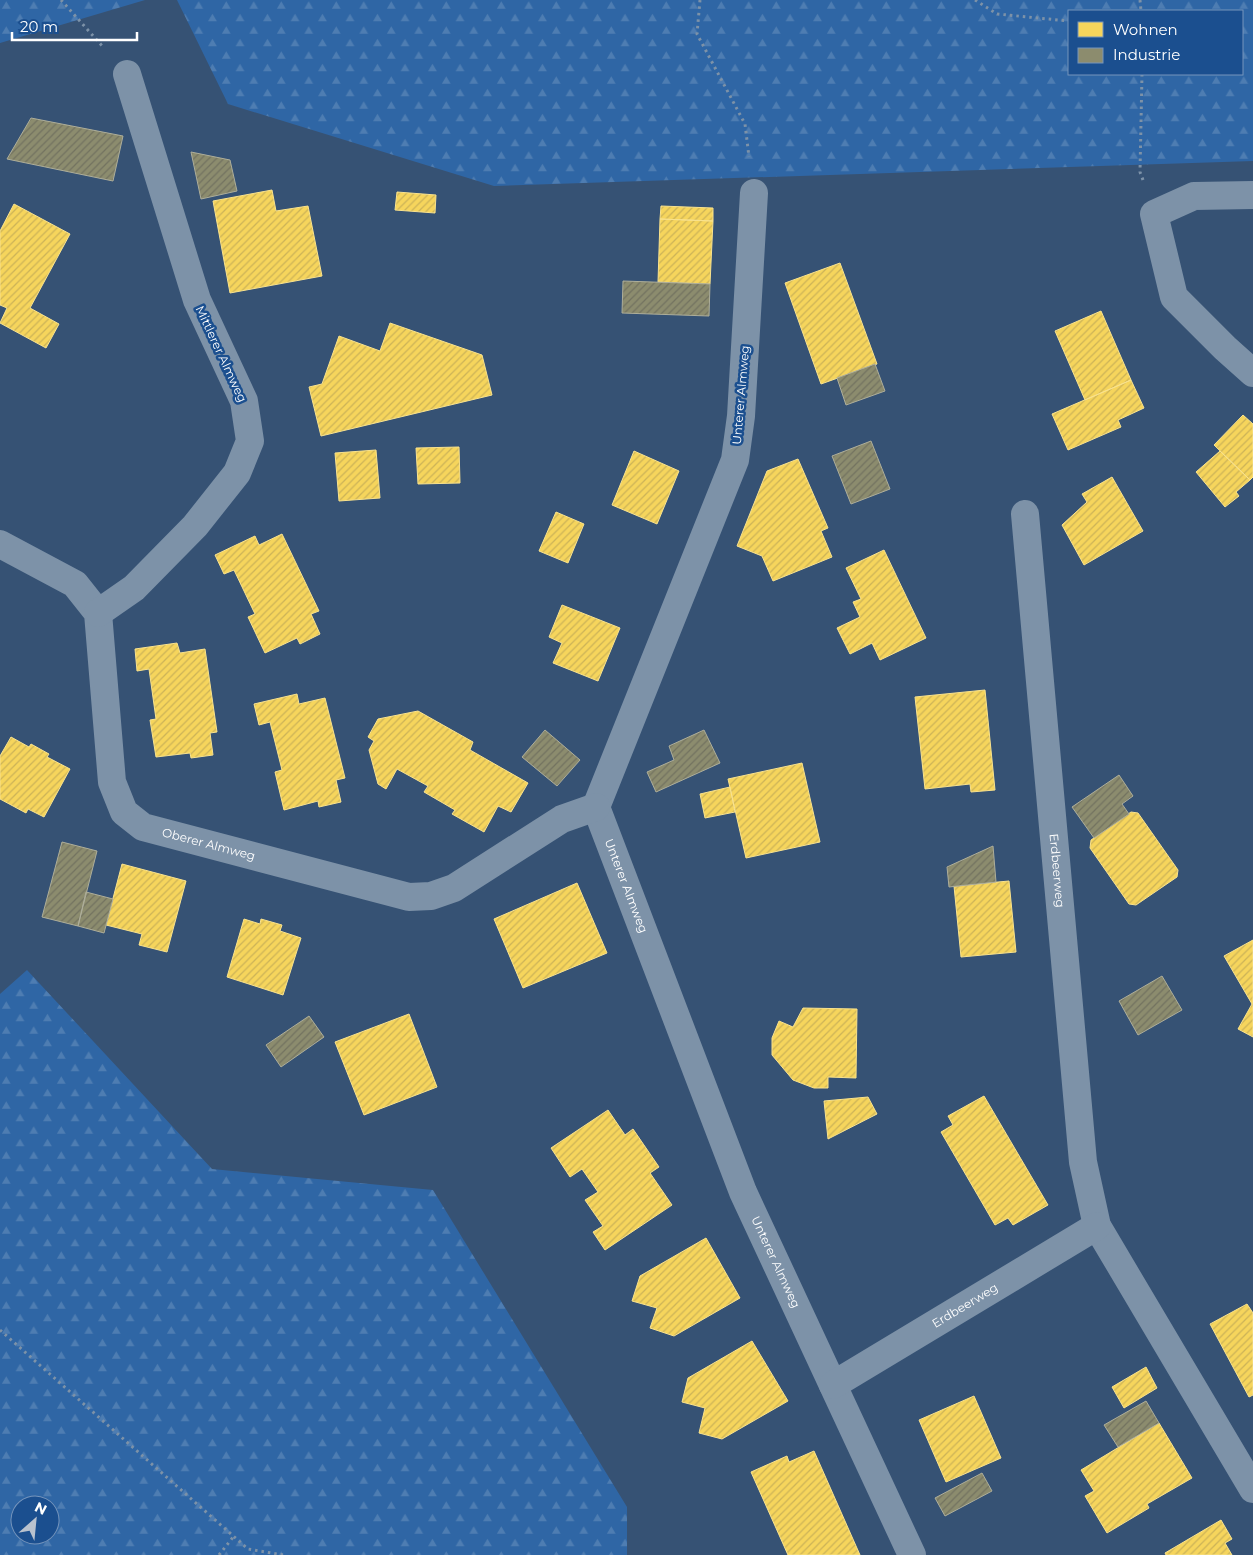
<svg xmlns="http://www.w3.org/2000/svg" width="1253" height="1555" viewBox="0 0 1253 1555" font-family="Montserrat,sans-serif">
	<style>
		.forest { fill: url(#forest-firs); fill-rule: evenodd }
		.homes { fill: url(#homes-hatch); stroke: #f9e28d }
		.industry { fill: url(#industry-hatch); stroke: #aeae9a }
		.lines { fill: none; stroke-linecap: round; stroke-linejoin: round }
		.path { stroke: #7d92a8; stroke-width: 3; stroke-dasharray: 2.5 4; stroke-linecap: butt }
		.minor { stroke: #7d92a8; stroke-width: 28 }
		.labels { text-anchor: middle; stroke-width: 5; stroke-linejoin: round; paint-order: stroke }
		.street-label { font-size: 12px; fill: #fff; stroke: #1b4f8f }
	</style>
	<defs>
		<pattern id="forest-firs" width="22" height="20" patternUnits="userSpaceOnUse" patternTransform="scale(1.25)"><rect width="22" height="20" fill="#2f66a5"/><path d="M5 1l3.5 6h-7zM16 11l3.5 6h-7z" fill="#4e7db2"/></pattern>
		<pattern id="homes-hatch" width="6" height="6" patternUnits="userSpaceOnUse" patternTransform="scale(1.25)"><rect width="6" height="6" fill="#f6d55c"/><path d="M-1 1l2-2M0 6l6-6M5 7l2-2" fill="none" stroke="#ccb358"/></pattern>
		<pattern id="industry-hatch" width="6" height="6" patternUnits="userSpaceOnUse" patternTransform="scale(1.25)"><rect width="6" height="6" fill="#8c8c6e"/><path d="M-1 1l2-2M0 6l6-6M5 7l2-2" fill="none" stroke="#727260"/></pattern>
	</defs>
	<rect width="100%" height="100%" fill="#365274"/>
	<!-- forest -->
	<path class="forest" d="M0,0H145L0,43Z
		M177,0H1253V161L494,186L228,104ZM1242,11V74H1069V11Z
		M27,970L212,1169L433,1190L627,1507V1555H0V994ZM20,1505H50V1535H20Z"/>
	<!-- homes -->
	<path class="homes" d="M272,190L276,211L308,206L322,276L230,293L213,201Z
		M397,192L436,195L435,213L395,210Z
		M14,204L70,234L30,308L59,324L46,348L0,323L7,308L0,305V231Z
		M661,206L713,208V221L660,219Z
		M660,219L713,221L710,284L658,282Z
		M840,263L877,364L821,384L785,283Z
		M1101,311L1131,380L1085,400L1055,331Z
		M390,323L482,355L492,395L321,436L309,387L322,384L339,336L380,351Z
		M1131,380L1144,408L1118,420L1121,427L1068,450L1052,414Z
		M1243,415L1253,424V477L1250,480L1214,445Z
		M459,447L460,483L418,484L416,448Z
		M376,450L380,498L339,501L335,453Z
		M634,451L679,471L657,524L612,505Z
		M1220,451L1250,480L1236,492L1239,496L1225,507L1196,472Z
		M798,459L828,528L821,531L832,557L773,581L762,556L737,546L767,471Z
		M1112,477L1143,531L1084,565L1062,525L1087,502L1082,494Z
		M556,512L584,524L568,563L539,551Z
		M282,534L319,611L311,614L320,634L300,644L297,638L265,653L248,617L255,614L234,570L224,574L215,555L255,536L259,545Z
		M884,550L926,638L880,660L872,643L850,654L837,628L860,617L853,602L861,599L846,568Z
		M562,605L620,628L598,681L553,663L562,643L549,637Z
		M177,643L180,653L205,649L217,732L210,733L213,755L191,758L190,753L156,757L150,720L156,719L149,669L137,671L135,649Z
		M985,690L995,790L971,792L970,784L925,789L915,697Z
		M297,694L299,704L325,698L345,778L336,780L341,802L319,807L318,801L284,810L275,772L282,770L270,722L259,725L254,704Z
		M418,711L473,742L470,750L528,783L511,812L498,806L484,832L452,814L455,810L424,792L428,786L397,769L386,789L378,784L369,750L374,741L368,737L378,719Z
		M11,737L29,747L31,744L49,754L47,757L70,769L44,817L28,809L26,813L0,799V756Z
		M802,763L820,842L746,858L728,779Z
		M730,787L735,812L705,818L700,794Z
		M1131,812L1138,813L1178,870L1177,877L1136,905L1129,904L1090,848L1091,840Z
		M122,864L186,881L167,952L139,945L142,934L106,925Z
		M1009,881L1016,952L961,957L954,886Z
		M577,883L607,953L523,988L494,919Z
		M244,919L260,924L261,919L282,925L280,931L301,938L283,995L227,977Z
		M1253,940V1037L1238,1029L1252,1004L1224,956Z
		M803,1008L857,1009L856,1078L828,1077V1088H814L793,1080L772,1055V1038L779,1021L793,1027Z
		M409,1014L437,1087L364,1115L335,1042Z
		M984,1096L1048,1205L1013,1225L1008,1218L995,1225L941,1132L953,1125L948,1116Z
		M868,1097L877,1114L828,1139L824,1101Z
		M608,1110L625,1135L633,1129L659,1167L650,1173L672,1205L605,1250L593,1232L603,1226L585,1200L598,1192L582,1169L570,1177L551,1148Z
		M706,1238L740,1298L674,1336L650,1328L657,1308L632,1301L640,1276Z
		M1247,1304L1253,1313V1395L1249,1397L1210,1324Z
		M752,1341L788,1401L722,1439L699,1433L705,1408L682,1402L688,1378Z
		M1146,1367L1157,1388L1124,1408L1112,1387Z
		M974,1396L1001,1458L946,1482L919,1420Z
		M1159,1423L1192,1478L1147,1504L1149,1508L1107,1533L1085,1496L1094,1491L1081,1470Z
		M814,1451L860,1555H788L751,1472L787,1456L789,1462Z
		M1221,1520L1232,1539L1225,1543L1232,1555H1166L1165,1553Z"/>
	<!-- industry -->
	<path class="industry" d="M31,118L123,136L113,181L7,159Z
		M191,152L230,160L237,191L201,199Z
		M623,281L710,284L709,316L622,313Z
		M875,364L885,391L846,405L837,378Z
		M871,441L890,489L851,504L832,456Z
		M545,730L580,760L557,786L522,757Z
		M704,730L720,763L656,792L647,772L674,760L669,746Z
		M1119,775L1133,796L1122,804L1129,814L1094,838L1072,807Z
		M62,842L97,851L78,926L42,917Z
		M993,846L996,882L949,887L947,867Z
		M86,892L113,899L104,933L78,926Z
		M1162,976L1182,1010L1138,1035L1119,1001Z
		M309,1016L324,1037L281,1067L266,1045Z
		M1146,1401L1159,1423L1118,1447L1104,1425Z
		M982,1473L992,1491L945,1516L935,1498Z"/>
	<g class="lines">
		<!-- path -->
		<path class="path" d="M61,0L104,48
			M700,0L697,34L745,124L749,157
			M975,0L997,14L1069,21
			M1140,0L1141,11
			M1142,74L1140,172L1143,180
			M0,1330L248,1549L283,1555
			M219,1555L234,1536"/>
		<!-- minor -->
		<g class="minor">
			<path id="s1" d="M754,193L741,416L735,460L596,807L743,1192L912,1555"/>
			<path d="M1253,195L1194,196L1154,214L1174,297L1225,348L1253,373"/>
			<path id="s2" d="M1025,514L1083,1162L1097,1226L1253,1489"/>
			<path id="s3" d="M0,544L75,584L98,613L112,782L124,812L143,827L409,897L431,896L454,888L562,819L596,807"/>
			<path d="M98,613L134,588L195,526L237,473L250,441L244,401L197,300L127,74"/>
			<path id="s4" d="M833,1385L1097,1226"/>
		</g>
	</g>
	<g class="labels">
		<!-- street labels -->
		<g class="street-label">
			<text transform="translate(221 354) rotate(65)" y="4">Mittlerer Almweg</text>
			<text transform="translate(741 395) rotate(-85)" y="4">Unterer Almweg</text>
			<text dy="4" stroke="none"><textPath href="#s3" startOffset="416">Oberer Almweg</textPath></text>
			<text dy="4" stroke="none"><textPath href="#s2" startOffset="358">Erdbeerweg</textPath></text>
			<text dy="4" stroke="none"><textPath href="#s1" startOffset="726">Unterer Almweg</textPath></text>
			<text dy="4" stroke="none"><textPath href="#s1" startOffset="1131">Unterer Almweg</textPath></text>
			<text dy="4" stroke="none"><textPath href="#s4" startOffset="154">Erdbeerweg</textPath></text>
		</g>
	</g>
	<!-- legend -->
	<rect x="1068" y="10" width="175" height="65" fill="#1b4f8f" stroke="#7695bc"/>
	<rect x="1078" y="22" width="25" height="15" fill="#f6d55c" stroke="#7695bc"/>
	<text x="1113" y="35" font-size="15" fill="#ffffff">Wohnen</text>
	<rect x="1078" y="48" width="25" height="15" fill="#8c8c6e" stroke="#7695bc"/>
	<text x="1113" y="60" font-size="15" fill="#ffffff">Industrie</text>
	<!-- north arrow -->
	<g transform="translate(35 1520) rotate(27)"><circle r="24" fill="#1b4f8f" stroke="#7695bc"/>
	<path d="M0-4L9 19L0 12L-9 19Z" fill="#b9c2ce"/>
	<text y="-8" font-size="14" font-weight="bold" text-anchor="middle" fill="#ffffff">N</text>
	</g>
	<!-- scale -->
	<path d="M12 32v8h125v-8" fill="none" stroke="#ffffff" stroke-width="2.5"/>
	<text x="20" y="32" font-size="15" fill="#ffffff" stroke="#1b4f8f" stroke-width="4" paint-order="stroke">20 m</text>
</svg>
